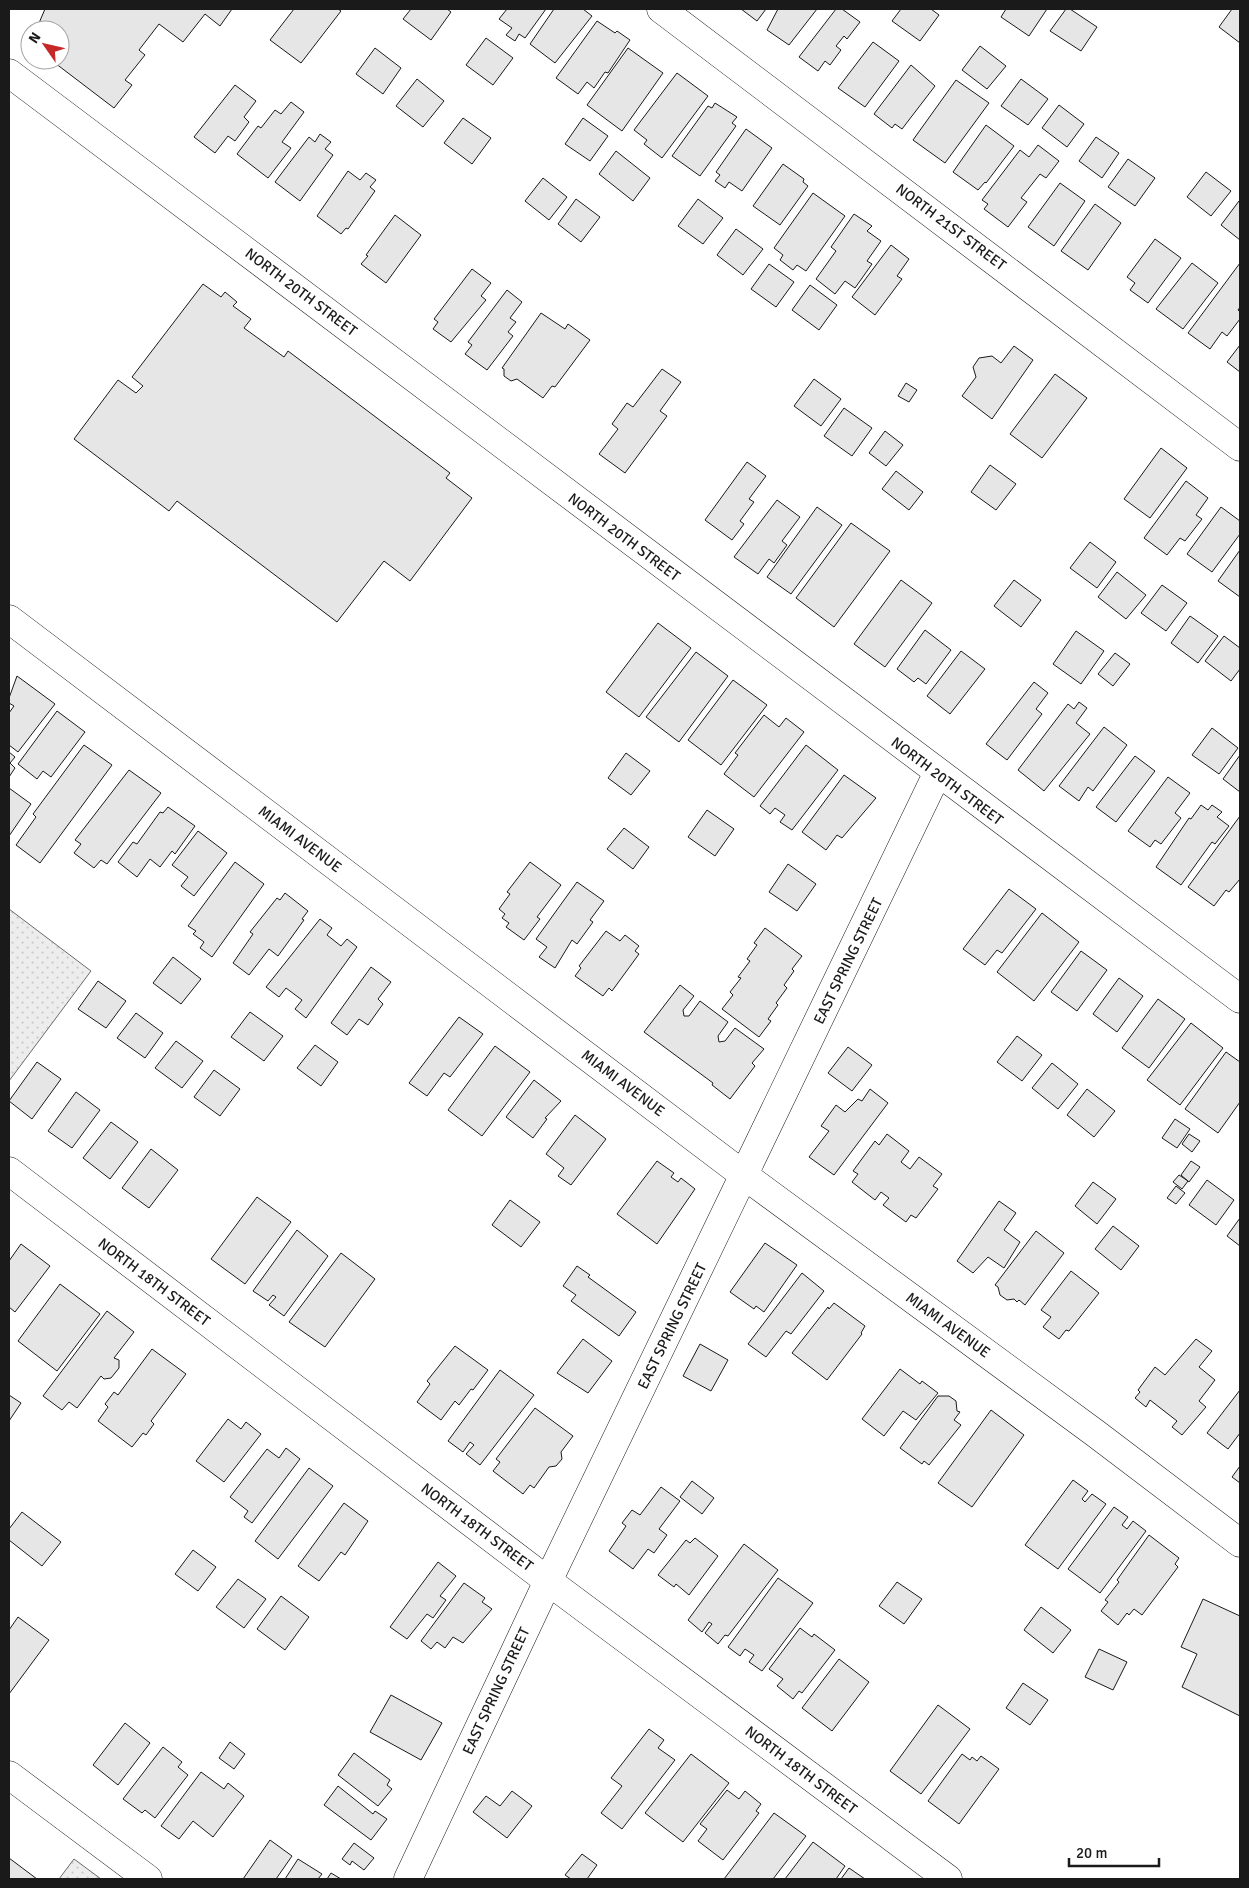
<svg xmlns="http://www.w3.org/2000/svg" width="1249" height="1888" viewBox="0 0 1249 1888" font-family="Signika,sans-serif">
	<style>
		.grass { fill: url(#grass-dots); stroke: #6a6a6a }
		.building { fill: #e6e6e6; stroke: #1a1a1a }
		.lines { fill: none; stroke-linecap: round; stroke-linejoin: round }
		.street-casing { stroke: #1a1a1a; stroke-width: 29 }
		.street { stroke: #fff; stroke-width: 28 }
		.labels { text-anchor: middle; stroke-width: 4; stroke-linejoin: round; paint-order: stroke }
		.street-label { font-size: 15px; fill: #1a1a1a; stroke: #fff }
	</style>
	<defs>
		<pattern id="grass-dots" width="8" height="8" patternUnits="userSpaceOnUse" patternTransform="scale(1.25)"><rect width="8" height="8" fill="#ededed"/><path d="M2 2h.1M6 6h.1" fill="none" stroke="#cbcbcb" stroke-width="1.8" stroke-linecap="round"/></pattern>
	</defs>
	<rect width="100%" height="100%" fill="#fff"/>
	<!-- grass -->
	<path class="grass" d="M9,909L91,971L9,1081Z
		M74,1859L101,1879H59Z"/>
	<!-- building -->
	<path class="building" d="M45,9H232L220,26L205,14L183,42L159,24L139,50L145,55L125,80L132,85L114,108L51,60H60V30H36Z
		M294,9H338L341,11L301,63L270,40Z
		M411,9H447L451,12L431,40L403,19Z
		M507,9H546L525,38L519,34L515,41L506,35L512,28L499,19Z
		M554,9H583L592,16L555,63L530,44Z
		M741,9H766L757,21Z
		M778,9H817L789,45L767,30Z
		M836,9H842L860,22L847,39L844,36L836,46L841,50L830,65L825,61L818,71L799,57Z
		M901,9H931L939,15L920,41L892,21Z
		M1006,9H1047L1029,36L1001,17Z
		M1066,9H1070L1097,27L1081,51L1050,31Z
		M1232,9H1240V43L1219,27Z
		M597,21L615,33L617,31L630,40L608,73L605,72L594,88L587,82L578,94L556,78Z
		M486,38L513,58L493,85L466,65Z
		M873,42L899,61L865,107L838,88Z
		M980,46L1006,66L987,89L962,70Z
		M375,48L401,68L383,94L356,74Z
		M628,48L663,73L622,131L587,105Z
		M911,65L935,86L902,129L895,124L892,128L874,114Z
		M677,73L708,96L662,158L644,144L647,140L634,130Z
		M417,79L444,101L423,127L396,106Z
		M1021,79L1048,99L1028,125L1001,106Z
		M956,80L989,103L945,163L913,140Z
		M235,85L256,101L244,117L249,122L235,141L228,136L215,153L194,137Z
		M291,102L304,112L282,142L291,148L268,178L237,154L258,126L261,128L275,110L281,114Z
		M715,103L737,117L732,123L736,126L700,176L672,156L708,106L712,108Z
		M1059,105L1084,124L1067,147L1042,128Z
		M463,118L491,138L472,164L444,143Z
		M583,118L608,136L590,161L565,144Z
		M986,125L1014,146L986,183L985,182L978,190L953,172Z
		M746,129L772,148L742,191L729,182L725,188L715,181L720,175L716,172Z
		M320,134L331,142L325,149L333,155L300,201L275,182L309,137L315,142Z
		M1096,137L1119,153L1102,178L1079,161Z
		M1038,145L1059,161L1046,178L1040,174L1021,198L1027,202L1008,227L984,209L988,204L982,200L1020,150L1029,157Z
		M616,151L650,178L633,201L599,174Z
		M1128,159L1155,178L1135,206L1108,187Z
		M783,164L804,179L803,182L808,186L780,225L753,206Z
		M348,171L360,180L366,173L376,180L370,187L375,191L348,229L346,228L341,234L317,216Z
		M1206,172L1231,191L1211,216L1187,197Z
		M543,178L567,197L549,220L525,201Z
		M1060,183L1085,201L1054,246L1028,227Z
		M813,193L845,216L806,271L797,265L793,270L780,260L783,255L774,248Z
		M576,199L600,217L581,242L558,224Z
		M698,199L723,218L703,244L678,226Z
		M1239,201L1240,202V240L1221,225Z
		M1095,204L1121,223L1088,270L1061,251Z
		M854,214L872,226L867,231L881,241L867,261L872,264L855,288L845,281L835,294L816,279L836,251L831,247Z
		M395,215L421,235L386,283L361,264L368,256L366,255Z
		M736,229L763,249L743,275L717,255Z
		M1155,239L1181,258L1148,303L1130,290L1135,283L1127,277Z
		M891,245L909,259L897,276L902,279L875,315L852,297Z
		M1192,263L1218,283L1183,329L1156,309Z
		M1240,263V307L1238,310L1240,312V319L1227,336L1222,332L1210,349L1188,333Z
		M769,264L794,282L776,307L751,289Z
		M472,269L491,283L481,296L486,300L451,342L433,329L438,322L434,319Z
		M203,284L221,297L225,292L237,302L233,306L251,319L244,328L284,357L288,351L450,473L446,478L472,498L410,581L384,561L337,622L177,501L169,511L74,439L118,380L136,393L143,386L132,377Z
		M810,285L837,305L819,330L792,310Z
		M507,290L522,302L510,318L516,322L508,332L513,336L487,370L465,354L472,345L468,342Z
		M541,313L565,329L568,324L590,340L555,387L552,386L543,398L517,379L511,381L504,376V369L502,368Z
		M1240,345V372L1227,362Z
		M1014,346L1033,360L992,419L962,396L976,377L973,367L979,358L992,356L1001,363Z
		M662,369L681,382L660,411L667,416L625,473L599,454L618,429L612,424L627,403L633,407Z
		M1055,374L1087,398L1042,458L1010,434Z
		M814,379L841,399L821,426L794,406Z
		M906,383L917,390L909,402L898,396Z
		M844,408L872,428L852,456L824,436Z
		M885,431L903,445L886,466L869,453Z
		M1161,448L1187,468L1150,518L1124,499Z
		M747,462L766,476L749,499L754,502L740,521L744,524L732,540L705,520Z
		M990,465L1016,484L996,510L971,492Z
		M896,471L923,492L909,510L882,489Z
		M1186,481L1208,498L1196,515L1202,519L1185,541L1180,538L1167,555L1144,538Z
		M777,500L800,517L782,541L787,545L774,563L769,559L758,574L734,557Z
		M817,507L842,525L791,594L767,577Z
		M1221,507L1240,521V534L1212,572L1187,554Z
		M851,523L890,551L834,627L796,598Z
		M1090,542L1116,562L1097,588L1070,568Z
		M1240,550V597L1218,581Z
		M1117,572L1146,595L1126,619L1098,597Z
		M901,580L932,603L885,667L854,644Z
		M1014,580L1041,600L1021,627L994,606Z
		M1162,585L1187,603L1166,631L1141,613Z
		M1190,616L1218,636L1198,663L1171,643Z
		M658,623L691,648L639,717L606,692Z
		M925,630L951,650L926,684L918,678L914,682L897,669Z
		M1076,631L1104,651L1081,684L1053,664Z
		M1224,636L1240,648V669L1231,681L1205,661Z
		M961,651L985,669L950,714L927,696Z
		M696,652L728,676L679,742L646,717Z
		M1115,653L1130,664L1113,686L1098,674Z
		M17,676L55,704L18,752L9,745V713L14,706L9,703V698Z
		M733,680L767,705L721,765L688,740Z
		M1034,682L1048,693L1036,709L1042,714L1007,760L986,744Z
		M1079,702L1087,708L1076,723L1090,734L1044,791L1018,770L1068,704L1074,709Z
		M57,711L85,732L51,777L43,771L37,779L18,764Z
		M764,715L779,727L786,718L804,732L754,797L724,774L738,755L735,753Z
		M1104,727L1127,745L1093,791L1088,787L1079,801L1059,786Z
		M1212,728L1238,748L1219,774L1192,755Z
		M84,745L112,765L40,863L16,845L36,817L33,814Z
		M806,745L838,770L792,830L780,822L785,815L775,808L770,814L760,806Z
		M9,752L15,757L10,763L15,768L9,777Z
		M626,753L650,771L631,795L608,778Z
		M1240,755V792L1223,779Z
		M1135,756L1155,771L1116,822L1096,807Z
		M129,770L161,793L107,864L101,860L94,868L74,853L81,844L75,840Z
		M844,775L876,798L842,838L837,835L826,850L802,832Z
		M1168,777L1190,793L1175,813L1181,818L1161,844L1155,840L1150,847L1128,831Z
		M9,788L31,804L9,836Z
		M1201,805L1208,810L1212,805L1222,812L1217,817L1229,826L1215,844L1212,842L1181,885L1156,867L1189,818L1191,819Z
		M168,807L195,826L175,854L172,851L160,867L150,859L137,877L118,862L133,842L137,844L160,812L163,813Z
		M707,810L734,829L715,856L688,837Z
		M1240,816V879L1229,892L1226,890L1214,906L1188,887Z
		M624,828L649,847L633,869L607,849Z
		M198,831L227,853L194,896L181,886L188,877L172,865Z
		M235,862L264,884L212,957L200,948L204,942L193,934L196,931L188,926Z
		M530,862L561,885L537,917L540,919L524,940L506,927L509,923L502,918L505,914L499,909L510,894L507,892Z
		M788,864L816,884L797,911L769,892Z
		M577,882L604,901L590,920L593,922L577,944L572,940L555,968L539,957L547,947L536,939Z
		M1009,889L1036,909L1002,953L997,950L985,965L963,949Z
		M285,893L308,911L302,919L304,920L278,956L269,949L249,975L233,963L253,934L250,932L277,898L280,900Z
		M1042,913L1079,942L1034,1001L997,972Z
		M320,919L332,928L327,935L341,946L347,939L357,947L306,1018L295,1009L302,1000L286,988L279,997L266,987Z
		M765,928L802,956L792,969L794,971L784,985L787,988L776,1003L778,1005L768,1019L771,1021L759,1037L722,1009L733,995L730,992L741,978L738,977L750,961L747,959L757,945L754,943Z
		M606,931L620,941L625,935L639,946L635,951L639,954L612,991L609,988L603,996L575,976L581,968L579,966Z
		M1081,951L1107,970L1077,1011L1051,992Z
		M173,957L201,979L181,1004L153,983Z
		M371,967L391,982L378,999L383,1004L368,1025L359,1019L347,1035L331,1023Z
		M1119,978L1143,996L1117,1032L1093,1014Z
		M98,981L126,1001L106,1028L78,1009Z
		M680,985L694,996L683,1010L684,1016H689L700,1001L728,1022L718,1036L719,1042L725,1041L735,1028L764,1049L752,1063L755,1066L730,1099L712,1085L713,1083L644,1032Z
		M1158,999L1185,1019L1149,1068L1122,1048Z
		M250,1012L283,1036L264,1061L231,1037Z
		M136,1013L163,1033L145,1058L117,1038Z
		M459,1017L483,1034L450,1077L444,1073L427,1096L409,1083Z
		M1191,1023L1223,1048L1180,1105L1147,1080Z
		M1017,1036L1042,1055L1022,1081L997,1062Z
		M176,1041L203,1061L182,1088L155,1068Z
		M315,1045L338,1062L321,1086L297,1068Z
		M495,1046L530,1072L482,1136L448,1110Z
		M848,1047L872,1065L852,1091L828,1073Z
		M1226,1052L1240,1062V1102L1218,1133L1185,1109Z
		M37,1062L61,1079L32,1119L9,1101Z
		M1052,1063L1078,1084L1058,1109L1032,1088Z
		M214,1070L240,1089L220,1116L194,1097Z
		M534,1080L561,1101L545,1118L547,1119L533,1138L506,1117Z
		M870,1089L888,1103L834,1175L809,1157L829,1131L821,1126L836,1105L845,1112L858,1099L862,1101Z
		M1087,1089L1115,1111L1094,1137L1067,1115Z
		M76,1092L100,1110L72,1148L48,1131Z
		M575,1115L606,1139L571,1185L558,1176L564,1168L546,1154Z
		M1175,1119L1190,1129L1177,1148L1162,1138Z
		M111,1122L138,1142L110,1179L83,1158Z
		M887,1134L909,1151L901,1162L910,1169L919,1157L942,1174L933,1186L938,1189L916,1218L911,1215L906,1222L883,1205L889,1198L881,1192L875,1200L852,1182L858,1174L853,1171L875,1141L879,1145Z
		M1189,1134L1200,1141L1192,1152L1182,1144Z
		M151,1149L178,1170L149,1208L122,1188Z
		M657,1161L674,1173L671,1177L678,1182L681,1178L695,1189L657,1244L617,1214Z
		M1191,1161L1200,1167L1189,1182L1181,1175Z
		M1179,1175L1188,1181L1182,1189L1173,1182Z
		M1207,1180L1234,1200L1216,1225L1189,1205Z
		M1093,1182L1116,1199L1097,1224L1075,1206Z
		M1176,1186L1185,1193L1176,1204L1167,1198Z
		M257,1197L291,1222L245,1284L211,1259Z
		M510,1200L540,1222L521,1247L492,1225Z
		M999,1201L1016,1213L1004,1230L1020,1242L1004,1268L988,1257L973,1273L957,1261Z
		M1240,1218V1246L1227,1236Z
		M1113,1226L1139,1246L1121,1270L1095,1249Z
		M297,1230L328,1256L284,1316L269,1305L276,1297L273,1295L268,1301L253,1291Z
		M1036,1231L1064,1253L1025,1305L1019,1300L1017,1302L1014,1299L1007,1300L1000,1295L998,1287L995,1285Z
		M765,1243L797,1265L764,1312L756,1306L754,1309L730,1292Z
		M21,1244L50,1266L15,1312L9,1307V1261Z
		M341,1253L375,1279L325,1347L289,1322Z
		M577,1266L590,1275L588,1277L636,1312L619,1336L571,1301L576,1295L563,1286Z
		M1071,1271L1099,1293L1069,1331L1066,1330L1059,1339L1043,1327L1051,1317L1041,1310Z
		M802,1273L824,1291L791,1334L786,1331L766,1357L748,1344Z
		M60,1284L100,1314L57,1371L18,1341Z
		M834,1303L865,1326L861,1333L862,1334L827,1380L792,1353L828,1307L829,1309Z
		M107,1311L134,1332L114,1358L119,1360V1368L111,1378L104,1379L101,1376L77,1408L69,1402L62,1410L43,1396Z
		M583,1339L612,1361L588,1393L557,1373Z
		M1196,1339L1212,1351L1199,1367L1215,1380L1199,1401L1206,1407L1182,1435L1172,1427L1177,1421L1150,1400L1146,1407L1135,1398L1140,1392L1138,1390L1155,1367L1165,1375Z
		M700,1344L728,1360L711,1391L683,1376Z
		M455,1346L488,1370L473,1390L471,1389L459,1405L455,1401L441,1420L417,1402L430,1384L427,1381Z
		M152,1349L186,1374L151,1421L154,1424L146,1435L143,1433L132,1447L98,1421L108,1407L105,1404L114,1392L118,1395Z
		M900,1369L920,1384L922,1381L938,1393L916,1420L903,1411L884,1436L862,1419Z
		M500,1370L534,1395L480,1465L466,1454L474,1445L470,1442L463,1452L448,1441Z
		M1240,1390V1433L1228,1449L1207,1433Z
		M9,1395L21,1403L9,1421Z
		M938,1396H949L956,1401L957,1411L960,1412L954,1420L961,1425L929,1465L924,1461L922,1464L900,1448Z
		M535,1408L573,1436L561,1452L562,1459L556,1466L549,1467L534,1488L530,1485L523,1494L493,1471L500,1462L496,1459Z
		M991,1410L1024,1435L972,1507L938,1483Z
		M228,1419L241,1429L246,1422L261,1434L224,1482L196,1461Z
		M286,1448L300,1459L252,1523L244,1517L248,1511L230,1497L267,1449L279,1458Z
		M1240,1466V1483L1232,1477Z
		M309,1468L333,1486L278,1559L255,1541Z
		M1073,1480L1088,1491L1082,1499L1085,1502L1092,1494L1106,1504L1058,1569L1025,1545Z
		M692,1481L714,1498L702,1514L680,1497Z
		M661,1487L680,1501L659,1529L667,1535L654,1553L648,1549L633,1569L609,1551L626,1526L622,1523L632,1510L640,1515Z
		M344,1503L368,1521L345,1555L341,1552L319,1581L298,1566Z
		M1114,1507L1128,1517L1122,1525L1127,1529L1133,1521L1146,1531L1100,1593L1068,1569Z
		M22,1512L61,1542L42,1566L9,1540V1529Z
		M1149,1535L1179,1558L1175,1564L1178,1567L1142,1615L1134,1609L1129,1615L1127,1613L1118,1625L1101,1611L1108,1602L1105,1600L1119,1582L1117,1580Z
		M695,1538L718,1556L689,1595L676,1584L674,1587L658,1575L686,1540L690,1543Z
		M744,1544L778,1570L728,1636L725,1635L718,1644L705,1633L712,1624L709,1622L702,1632L688,1620Z
		M193,1550L216,1567L198,1591L175,1574Z
		M438,1562L456,1576L440,1596L446,1600L433,1618L427,1614L407,1639L390,1627Z
		M778,1578L813,1603L762,1671L749,1662L754,1655L745,1649L740,1656L728,1647Z
		M238,1579L266,1599L244,1628L216,1607Z
		M897,1582L922,1599L904,1624L879,1606Z
		M464,1583L485,1598L482,1602L492,1609L463,1643L453,1637L445,1648L437,1642L431,1649L421,1641Z
		M281,1596L309,1617L285,1650L257,1629Z
		M1203,1599L1240,1616V1716L1182,1687L1197,1654L1181,1647Z
		M1041,1607L1071,1630L1053,1653L1024,1630Z
		M18,1617L49,1640L9,1694V1630Z
		M800,1628L812,1637L814,1634L835,1650L802,1693L799,1691L793,1699L777,1686L783,1679L769,1669Z
		M1099,1649L1127,1662L1113,1690L1085,1677Z
		M839,1659L869,1682L832,1731L802,1708Z
		M1023,1683L1048,1700L1030,1725L1006,1708Z
		M391,1695L442,1723L421,1760L370,1732Z
		M938,1705L970,1729L921,1794L890,1771Z
		M125,1723L150,1743L118,1785L93,1765Z
		M649,1729L664,1740L658,1748L675,1760L622,1829L601,1813L622,1786L611,1778Z
		M230,1742L245,1754L234,1769L219,1758Z
		M163,1747L182,1762L178,1767L188,1775L155,1818L145,1810L142,1813L123,1799Z
		M354,1753L390,1780L387,1785L392,1789L378,1806L338,1775Z
		M691,1754L729,1783L683,1842L645,1813Z
		M962,1754L970,1760L972,1757L977,1761L981,1756L999,1769L959,1824L928,1801Z
		M201,1772L224,1789L228,1783L244,1796L213,1837L193,1821L179,1839L161,1826Z
		M338,1786L373,1814L375,1811L387,1819L371,1840L324,1805Z
		M727,1790L739,1799L745,1791L761,1804L756,1811L759,1813L723,1860L698,1841L707,1829L700,1824Z
		M512,1791L532,1806L507,1838L473,1812L486,1796L500,1806Z
		M774,1813L806,1836L773,1879H724Z
		M270,1840L292,1856L276,1879H243Z
		M813,1842L845,1866L836,1879H785Z
		M354,1843L374,1858L364,1870L352,1861L350,1865L342,1859Z
		M582,1854L597,1865L587,1879H571L565,1875Z
		M9,1858L37,1879H9Z
		M298,1859L322,1874L318,1879H285Z
		M849,1868L865,1879H841Z
		M331,1873L341,1879H327Z"/>
	<g class="lines">
		<defs>
			<path id="street" d="M661,9L1240,447
				M9,73L1240,999
				M9,619L745,1176L1095,1433L1240,1543
				M9,1171L548,1581L948,1879
				M9,1775L148,1879
				M408,1879L548,1581L937,774"/>
		</defs>
		<!-- street casing -->
		<use href="#street" class="street-casing"/>
		<!-- street -->
		<use href="#street" class="street"/>
	</g>
	<g class="labels">
		<!-- street labels -->
		<g class="street-label">
			<text transform="translate(951 227) rotate(37)" y="5">NORTH 21ST STREET</text>
			<text transform="translate(301 292) rotate(37)" y="5">NORTH 20TH STREET</text>
			<text transform="translate(624 537) rotate(37)" y="5">NORTH 20TH STREET</text>
			<text transform="translate(947 781) rotate(37)" y="5">NORTH 20TH STREET</text>
			<text transform="translate(300 839) rotate(37)" y="5">MIAMI AVENUE</text>
			<text transform="translate(848 961) rotate(-64)" y="5">EAST SPRING STREET</text>
			<text transform="translate(623 1083) rotate(37)" y="5">MIAMI AVENUE</text>
			<text transform="translate(154 1282) rotate(37)" y="5">NORTH 18TH STREET</text>
			<text transform="translate(948 1325) rotate(36)" y="5">MIAMI AVENUE</text>
			<text transform="translate(672 1326) rotate(-64)" y="5">EAST SPRING STREET</text>
			<text transform="translate(477 1527) rotate(37)" y="5">NORTH 18TH STREET</text>
			<text transform="translate(496 1691) rotate(-65)" y="5">EAST SPRING STREET</text>
			<text transform="translate(801 1770) rotate(37)" y="5">NORTH 18TH STREET</text>
		</g>
	</g>
	<!-- border -->
	<rect width="1249" height="1888" fill="none" stroke="#1a1a1a" stroke-width="20"/>
	<!-- north arrow -->
	<g transform="translate(45 45) rotate(304)"><circle r="24" fill="#ffffff" stroke="#a3a3a3"/>
	<path d="M0-4L9 19L0 12L-9 19Z" fill="#c62828"/>
	<text y="-8" font-size="14" font-weight="bold" text-anchor="middle" fill="#1a1a1a">N</text>
	</g>
	<!-- scale -->
	<path d="M1069 1858v8h90v-8" fill="none" stroke="#1a1a1a" stroke-width="2.5"/>
	<text x="1076" y="1858" font-size="15" fill="#1a1a1a" stroke="#ffffff" stroke-width="4" paint-order="stroke">20 m</text>
</svg>
